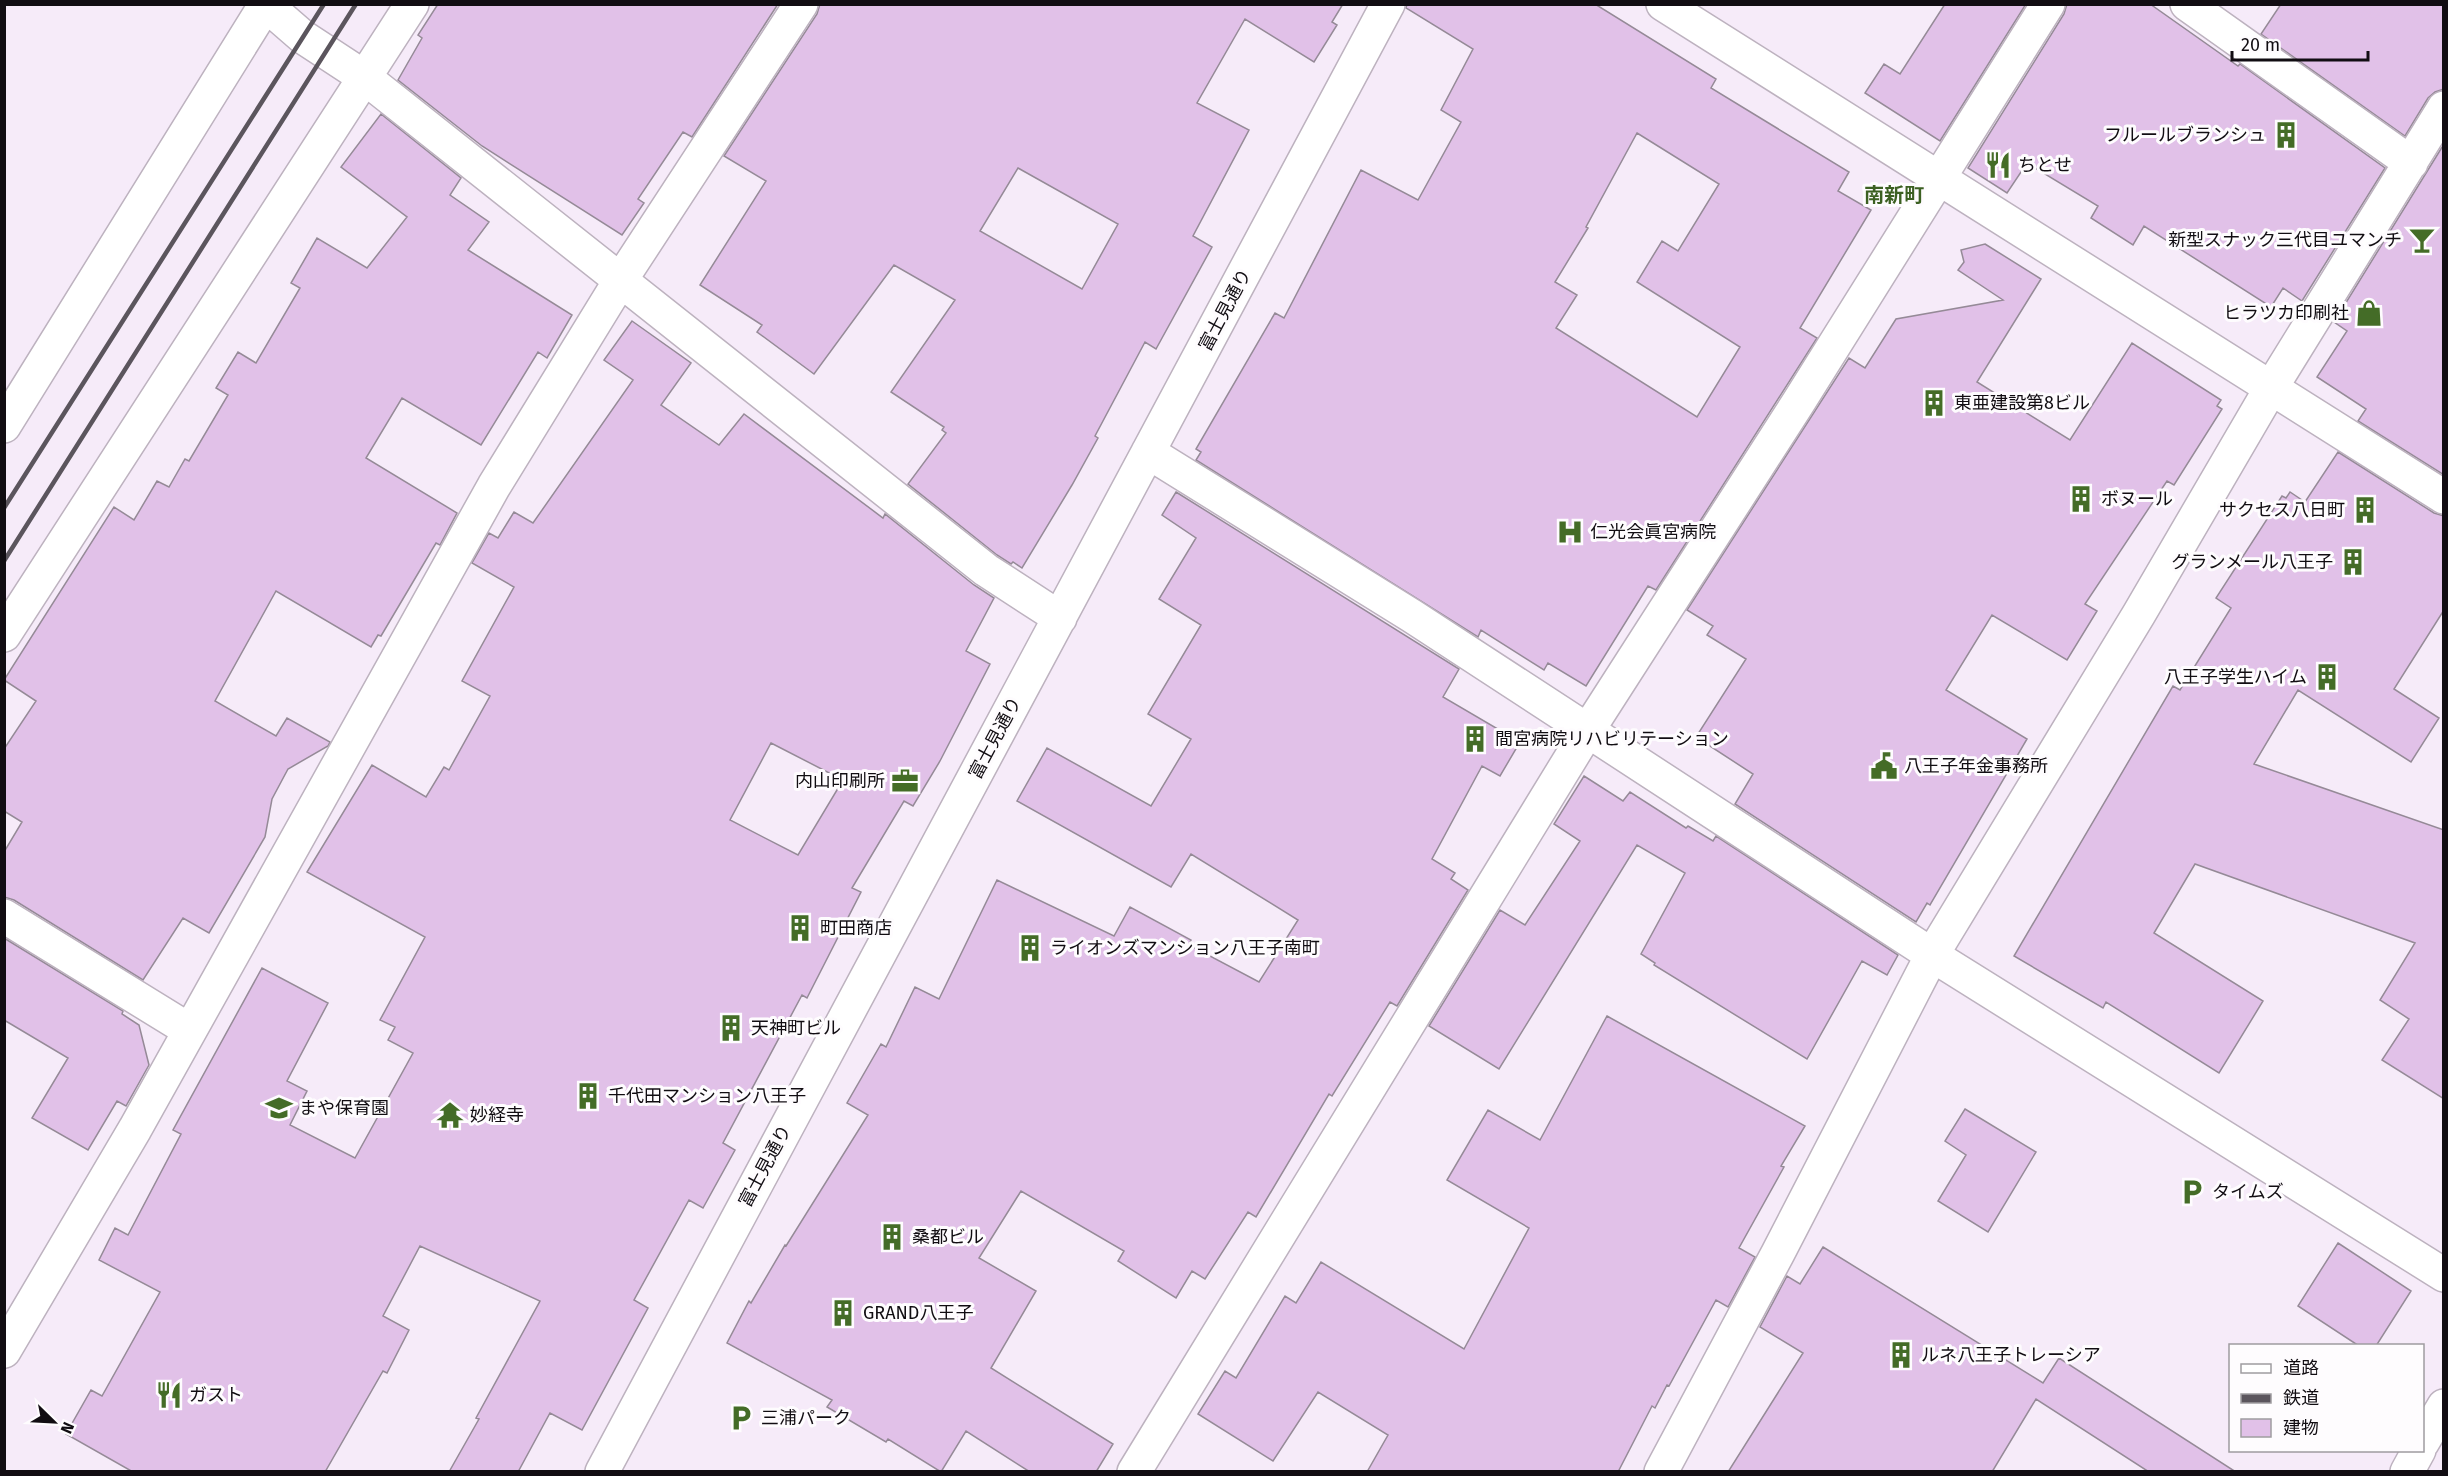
<svg xmlns="http://www.w3.org/2000/svg" width="2448" height="1476" viewBox="0 0 2448 1476" font-family="'Fira Sans','Noto Sans JP',sans-serif">
	<style>
		.building { fill: #e1c1e8; stroke: #958a97; stroke-width: 1.5; fill-rule: evenodd }
		.lines { fill: none; stroke-linecap: round; stroke-linejoin: round }
		.minor-casing { stroke: #bdb2bf; stroke-width: 36 }
		.highway-casing { stroke: #bdb2bf; stroke-width: 36 }
		.minor { stroke: #fff; stroke-width: 33 }
		.highway { stroke: #fff; stroke-width: 33 }
		.rail { stroke: #5b555d; stroke-width: 4.5 }
		.labels { text-anchor: middle; stroke-width: 6; stroke-linejoin: round; paint-order: stroke }
		.poi-label { font-size: 18px; fill: #110d12; stroke: #fefcfe; text-anchor: start }
		.street-label { font-size: 18px; fill: #110d12; stroke: #fefcfe }
		.neighbourhood-label { font-size: 20px; font-weight: bold; fill: #3c6022; stroke: #fefcfe }
	</style>
	<rect width="100%" height="100%" fill="#f6ebf9"/>
	<!-- building -->
	<path class="building" d="M438,4H778L692,137L683,132L638,199L644,203L622,235L482,146L398,80L422,38L418,35Z
		M820,4H1343L1332,22L1337,25L1314,62L1245,19L1197,103L1249,130L1193,236L1212,247L1156,349L1145,342L1095,436L1098,438L1072,485L1022,568L1013,562L1011,564L997,555L908,484L946,433L942,430L944,427L891,392L955,300L894,265L814,374L757,332L762,325L700,285L766,181L724,156L817,14ZM1018,168L1118,224L1082,289L980,231Z
		M1407,4H1595L1716,79L1711,88L1849,172L1838,191L1871,210L1800,328L1817,338L1656,590L1648,586L1586,686L1548,663L1544,670L1481,630L1478,637L1196,460L1201,452L1196,449L1275,313L1284,318L1361,170L1418,200L1461,122L1441,110L1473,49L1406,8ZM1637,133L1719,184L1678,251L1662,241L1637,282L1740,347L1697,417L1556,328L1577,295L1555,282L1588,228L1586,227Z
		M1945,4H2026L1940,141L1865,93L1884,64L1900,74Z
		M2067,4H2150L2238,66L2240,64L2385,168L2302,301L2283,288L2271,307L2144,226L2133,245L2091,218L2098,206L2027,163L2007,193L1968,168L2064,14Z
		M2281,4H2444V89L2435,92L2428,98L2405,136L2261,34Z
		M381,114L461,178L450,195L489,222L468,250L572,315L547,358L538,352L481,445L402,398L366,458L457,513L440,545L436,543L381,636L378,635L371,647L276,591L215,701L276,736L287,718L330,742L328,746L288,769L272,799L265,837L209,933L183,918L143,980L14,900L4,897V852L22,822L4,811V749L36,701L4,680L114,507L134,520L157,481L169,487L185,459L189,461L228,395L216,388L238,352L256,363L300,288L291,283L317,238L367,268L407,217L341,167Z
		M2444,144V475L2358,421L2366,409L2317,377L2347,331L2334,322Z
		M1985,244L2041,279L1977,382L2070,440L2132,343L2221,400L2217,406L2222,409L2174,485L2167,481L2085,604L2097,611L2067,660L1992,615L1946,690L2027,739L1930,905L1927,903L1916,922L1735,804L1753,774L1696,737L1746,659L1707,635L1713,626L1687,610L1849,358L1865,368L1896,319L2003,300L1958,270L1964,262L1961,250Z
		M632,321L691,363L661,405L719,445L744,414L883,518L885,514L974,585L994,598L966,651L990,664L940,761L913,806L904,801L852,888L861,892L807,998L802,995L723,1143L735,1150L703,1208L689,1200L634,1300L648,1308L582,1430L550,1413L518,1472H449L479,1419L476,1418L540,1301L420,1246L383,1316L409,1330L387,1373L383,1371L325,1472H133L66,1434L91,1390L102,1396L160,1292L99,1260L115,1228L128,1235L181,1134L173,1130L262,968L328,1003L287,1081L307,1091L290,1125L355,1158L413,1053L388,1040L395,1027L380,1020L425,937L307,872L372,765L426,797L444,767L449,770L490,696L462,681L514,587L472,563L489,533L498,538L514,512L533,523L633,380L604,360ZM771,743L843,780L798,855L730,820Z
		M2338,452L2434,513L2444,516V610L2394,689L2439,718L2411,762L2298,690L2254,764L2444,830V1099L2382,1060L2409,1019L2380,1000L2415,943L2195,864L2154,933L2263,1001L2219,1073L2106,1002L2103,1008L2014,956L2173,686L2180,690L2231,608L2216,598L2282,496L2286,498L2290,492L2305,502Z
		M1176,492L1459,669L1443,697L1520,742L1500,776L1482,766L1432,859L1455,873L1451,879L1468,890L1397,1006L1390,1002L1332,1096L1329,1094L1256,1217L1248,1212L1205,1279L1192,1271L1176,1298L1118,1261L1124,1251L1021,1191L979,1258L1036,1291L991,1368L1113,1444L1096,1472H1030L966,1431L941,1472L888,1439L886,1442L827,1407L832,1400L727,1343L749,1301L751,1303L785,1245L786,1246L868,1115L847,1103L881,1044L886,1047L915,987L939,999L997,880L1114,936L1130,907L1191,940L1189,945L1259,982L1298,920L1191,854L1171,887L1017,801L1047,748L1151,806L1191,739L1148,714L1201,625L1159,599L1196,538L1162,515Z
		M1584,776L1623,801L1630,792L1686,828L1688,826L1713,841L1716,836L1898,955L1887,975L1862,961L1807,1059L1654,965L1655,963L1641,954L1685,873L1637,845L1499,1069L1429,1026L1500,910L1525,925L1580,841L1554,824Z
		M4,938L123,1011L122,1014L139,1025L149,1065L126,1106L117,1101L88,1150L32,1118L68,1058L4,1020Z
		M1607,1016L1805,1126L1781,1166L1784,1167L1739,1248L1755,1257L1728,1307L1716,1300L1669,1386L1667,1385L1655,1408L1652,1406L1618,1472H1367L1388,1435L1318,1392L1273,1461L1198,1414L1225,1371L1236,1378L1285,1296L1296,1303L1321,1262L1464,1349L1529,1228L1447,1180L1488,1110L1540,1140Z
		M1965,1109L2036,1152L1988,1232L1938,1201L1966,1155L1945,1141Z
		M2338,1243L2411,1291L2376,1346H2359L2298,1306Z
		M1823,1247L2043,1383L2059,1358L2236,1472H2149L2036,1399L1992,1472H1728L1803,1353L1760,1327L1787,1276L1800,1284Z"/>
	<g class="lines">
		<defs>
			<path id="minor" d="M265,4L303,37L364,77L986,570L1060,618
				M1663,4L2444,497
				M2187,4L2411,163
				M4,426L266,4
				M1148,452L1412,616L1932,955L2444,1275
				M4,635L412,4
				M4,916L189,1030
				M4,1351L135,1129L494,486L620,281L801,4
				M602,1472L1388,4
				M1134,1472L1588,730L1798,403L2048,4
				M1661,1472L1778,1253L1932,955L2139,614L2271,388L2444,108"/>
			<path id="highway" d="M2422,1443L2444,1406
				M2407,1472L2419,1450"/>
		</defs>
		<!-- minor casing -->
		<use href="#minor" class="minor-casing"/>
		<!-- highway casing -->
		<use href="#highway" class="highway-casing"/>
		<!-- minor -->
		<use href="#minor" class="minor"/>
		<!-- highway -->
		<use href="#highway" class="highway"/>
		<!-- rail -->
		<path class="rail" d="M4,508L324,4
			M4,561L356,4"/>
	</g>
	<!-- icons -->
	<defs>
		<symbol id="building-bare" viewBox="-9 -9 18 18"><path d="M-4-6H4V6H1V3H-1V6H-4ZM-2.5-4.3h1.7v1.8h-1.7ZM.8-4.3h1.7v1.8H.8ZM-2.5-1h1.7V.8h-1.7ZM.8-1h1.7V.8H.8Z" fill="#446c27" stroke="#fefcfe" stroke-width="2.5" paint-order="stroke"/></symbol>
		<symbol id="restaurant-bare" viewBox="-9 -9 18 18"><path d="M-5-6h1v4h1v-4h1v4h1v-4h1v5L-1.5 .5V6h-2V.5L-5-1ZM5-6V6H3V1.5H1.5Q1.5-4 5-6Z" fill="#446c27" stroke="#fefcfe" stroke-width="2.5" paint-order="stroke"/></symbol>
		<symbol id="bar-bare" viewBox="-9 -9 18 18"><path d="M-6-5H6L.8 .8V4.5H3.5V6h-7V4.5H-.8V.8Z" fill="#446c27" stroke="#fefcfe" stroke-width="2.5" paint-order="stroke"/></symbol>
		<symbol id="shop-bare" viewBox="-9 -9 18 18"><path d="M-5-2.5h2.3a2.7 3.5 0 0 1 5.4 0H5L5.5 6h-11ZM-1.5-2.5h3a1.5 2.3 0 0 0-3 0Z" fill="#446c27" stroke="#fefcfe" stroke-width="2.5" paint-order="stroke"/></symbol>
		<symbol id="hospital-bare" viewBox="-9 -9 18 18"><path d="M-5-5h3v3.5h4V-5h3V5h-3V1.5h-4V5h-3Z" fill="#446c27" stroke="#fefcfe" stroke-width="2.5" paint-order="stroke"/></symbol>
		<symbol id="civic-bare" viewBox="-9 -9 18 18"><path d="M-.6-6.5H3V-4.5H.6V-3L4-1V1h2V6H-6V1h2V-1L-.6-3ZM-1.2 2.5V6h2.4V2.5Z" fill="#446c27" stroke="#fefcfe" stroke-width="2.5" paint-order="stroke"/></symbol>
		<symbol id="office-bare" viewBox="-9 -9 18 18"><path d="M-6-3h4V-5.5h4V-3h4V5H-6ZM-1-4.5V-3h2v-1.5ZM-6 0V1H6V0Z" fill="#446c27" stroke="#fefcfe" stroke-width="2.5" paint-order="stroke"/></symbol>
		<symbol id="school-bare" viewBox="-9 -9 18 18"><path d="M0-5L7-2L0 1L-7-2ZM-4 1L0 2.5L4 1V4Q0 6-4 4Z" fill="#446c27" stroke="#fefcfe" stroke-width="2.5" paint-order="stroke"/></symbol>
		<symbol id="temple-bare" viewBox="-9 -9 18 18"><path d="M0-6L5-2H3V0L6.5 2.5H4V6H1.5V3h-3V6H-4V2.5H-6.5L-3 0V-2H-5Z" fill="#446c27" stroke="#fefcfe" stroke-width="2.5" paint-order="stroke"/></symbol>
		<symbol id="parking-bare" viewBox="-9 -9 18 18"><path d="M-3.5-5.5H1a3.5 3.5 0 0 1 0 7H-1V5.5H-3.5ZM-1-3.4V-.6H.8a1.4 1.4 0 0 0 0-2.8Z" fill="#446c27" stroke="#fefcfe" stroke-width="2.5" paint-order="stroke"/></symbol>
	</defs>
	<g fill-rule="evenodd">
		<use href="#building-bare" x="2267" y="116" width="38" height="38"/>
		<use href="#restaurant-bare" x="1979" y="146" width="38" height="38"/>
		<use href="#bar-bare" x="2403" y="221" width="38" height="38"/>
		<use href="#shop-bare" x="2350" y="294" width="38" height="38"/>
		<use href="#building-bare" x="1915" y="384" width="38" height="38"/>
		<use href="#building-bare" x="2062" y="480" width="38" height="38"/>
		<use href="#building-bare" x="2346" y="491" width="38" height="38"/>
		<use href="#hospital-bare" x="1551" y="513" width="38" height="38"/>
		<use href="#building-bare" x="2334" y="543" width="38" height="38"/>
		<use href="#building-bare" x="2308" y="658" width="38" height="38"/>
		<use href="#building-bare" x="1456" y="720" width="38" height="38"/>
		<use href="#civic-bare" x="1865" y="747" width="38" height="38"/>
		<use href="#office-bare" x="886" y="762" width="38" height="38"/>
		<use href="#building-bare" x="781" y="909" width="38" height="38"/>
		<use href="#building-bare" x="1011" y="929" width="38" height="38"/>
		<use href="#building-bare" x="712" y="1009" width="38" height="38"/>
		<use href="#building-bare" x="569" y="1077" width="38" height="38"/>
		<use href="#school-bare" x="260" y="1089" width="38" height="38"/>
		<use href="#temple-bare" x="431" y="1096" width="38" height="38"/>
		<use href="#parking-bare" x="2173" y="1173" width="38" height="38"/>
		<use href="#building-bare" x="873" y="1218" width="38" height="38"/>
		<use href="#building-bare" x="824" y="1294" width="38" height="38"/>
		<use href="#building-bare" x="1882" y="1336" width="38" height="38"/>
		<use href="#restaurant-bare" x="150" y="1376" width="38" height="38"/>
		<use href="#parking-bare" x="722" y="1399" width="38" height="38"/>
	</g>
	<g class="labels">
		<!-- poi labels -->
		<g class="poi-label">
			<text x="2266" y="141" text-anchor="end">フルールブランシュ</text>
			<text x="2018" y="171">ちとせ</text>
			<text x="2402" y="246" text-anchor="end">新型スナック三代目ユマンチ</text>
			<text x="2349" y="319" text-anchor="end">ヒラツカ印刷社</text>
			<text x="1954" y="409">東亜建設第8ビル</text>
			<text x="2101" y="505">ボヌール</text>
			<text x="2345" y="516" text-anchor="end">サクセス八日町</text>
			<text x="1590" y="538">仁光会眞宮病院</text>
			<text x="2333" y="568" text-anchor="end">グランメール八王子</text>
			<text x="2307" y="683" text-anchor="end">八王子学生ハイム</text>
			<text x="1495" y="745">間宮病院リハビリテーション</text>
			<text x="1904" y="772">八王子年金事務所</text>
			<text x="885" y="787" text-anchor="end">内山印刷所</text>
			<text x="820" y="934">町田商店</text>
			<text x="1050" y="954">ライオンズマンション八王子南町</text>
			<text x="751" y="1034">天神町ビル</text>
			<text x="608" y="1102">千代田マンション八王子</text>
			<text x="299" y="1114">まや保育園</text>
			<text x="470" y="1121">妙経寺</text>
			<text x="2212" y="1198">タイムズ</text>
			<text x="912" y="1243">桑都ビル</text>
			<text x="863" y="1319">GRAND八王子</text>
			<text x="1921" y="1361">ルネ八王子トレーシア</text>
			<text x="189" y="1401">ガスト</text>
			<text x="761" y="1424">三浦パーク</text>
		</g>
		<!-- street labels -->
		<g class="street-label">
			<text transform="translate(1225 310) rotate(-62)" y="6">富士見通り</text>
			<text transform="translate(995 738) rotate(-62)" y="6">富士見通り</text>
			<text transform="translate(765 1166) rotate(-62)" y="6">富士見通り</text>
		</g>
		<!-- neighbourhood labels -->
		<g class="neighbourhood-label">
			<text x="1894" y="202">南新町</text>
		</g>
	</g>
	<!-- border -->
	<rect width="2448" height="1476" fill="none" stroke="#110d12" stroke-width="12"/>
	<!-- legend -->
	<rect x="2229" y="1344" width="195" height="108" fill="#fefcfe" stroke="#9f9ca0" stroke-width="1.5"/>
	<rect x="2241" y="1364" width="30" height="9" fill="#ffffff" stroke="#9f9ca0" stroke-width="1.5"/>
	<text x="2283" y="1374" font-size="18" fill="#110d12">道路</text>
	<rect x="2241" y="1394" width="30" height="9" fill="#5b555d" stroke="#9f9ca0" stroke-width="1.5"/>
	<text x="2283" y="1404" font-size="18" fill="#110d12">鉄道</text>
	<rect x="2241" y="1419" width="30" height="18" fill="#e1c1e8" stroke="#9f9ca0" stroke-width="1.5"/>
	<text x="2283" y="1434" font-size="18" fill="#110d12">建物</text>
	<!-- north arrow -->
	<g transform="translate(54 1422) rotate(114)" stroke="#fefcfe" stroke-width="4.5" paint-order="stroke">
	<path d="M0-4.5L10 22L0 15L-10 22Z" fill="#110d12"/>
	<text y="-9" font-size="16" font-weight="bold" text-anchor="middle" fill="#110d12">N</text>
	</g>
	<!-- scale -->
	<path d="M2232 51v9h136v-9" fill="none" stroke="#110d12" stroke-width="3"/>
	<text x="2241" y="51" font-size="18" fill="#110d12" stroke="#fefcfe" stroke-width="4.5" paint-order="stroke">20 m</text>
</svg>
